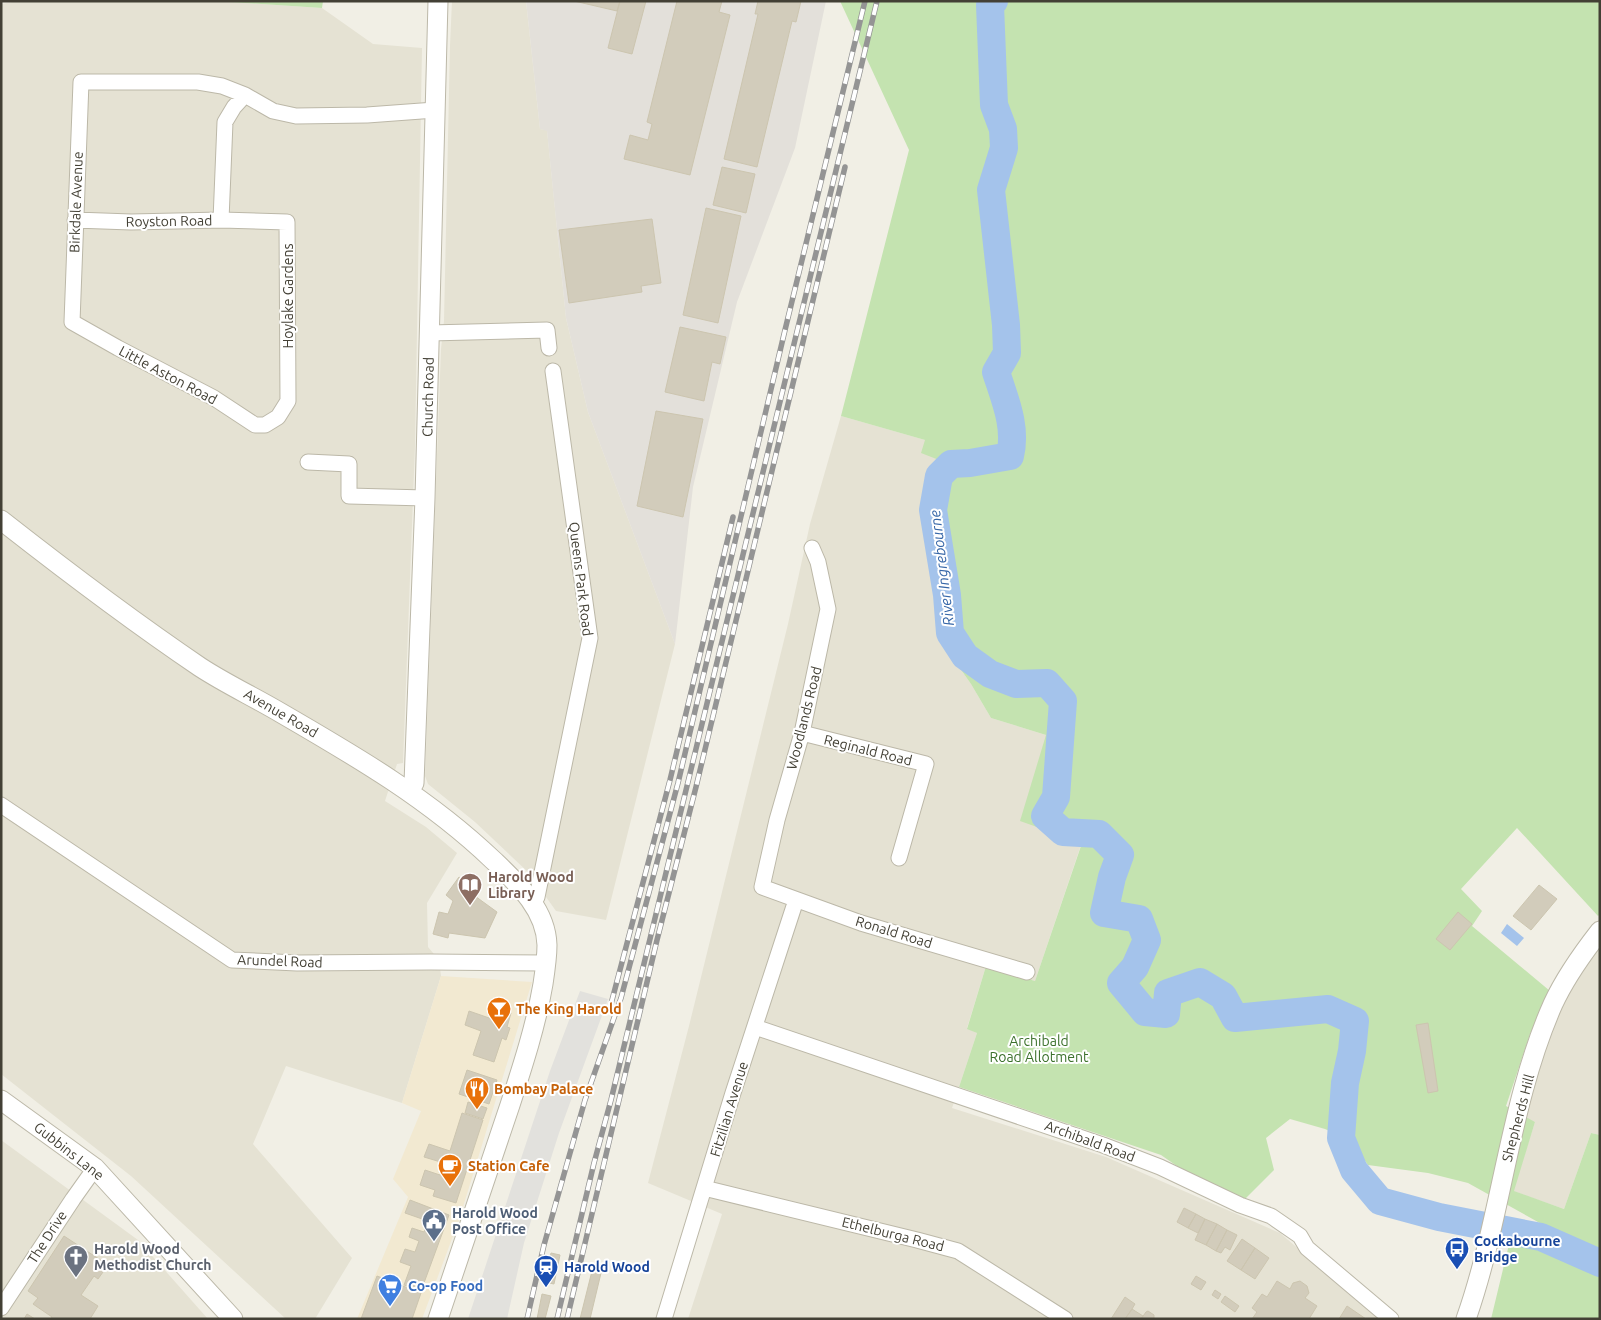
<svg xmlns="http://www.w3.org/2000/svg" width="1601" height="1320" viewBox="0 0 1601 1320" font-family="Ubuntu,sans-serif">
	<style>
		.residential { fill: #e5e2d3 }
		.commercial { fill: #f2e9d1 }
		.industrial { fill: #e3e0da }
		.green { fill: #c4e3b0 }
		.parking { fill: #e2e1dd }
		.water { fill: #a4c3eb }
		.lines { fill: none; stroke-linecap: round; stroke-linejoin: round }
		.river { stroke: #a4c3eb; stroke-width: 28 }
		.building { fill: #d2ccbb; stroke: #ccc5af }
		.minor-casing { stroke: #bcb8a8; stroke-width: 17 }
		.tertiary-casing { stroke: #bcb8a8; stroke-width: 21 }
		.minor { stroke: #fff; stroke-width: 15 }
		.tertiary { stroke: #fff; stroke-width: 19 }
		.rail-casing { stroke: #949494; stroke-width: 5.5 }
		.rail { stroke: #fff; stroke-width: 4; stroke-dasharray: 11; stroke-linecap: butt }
		.labels { text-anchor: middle; stroke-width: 4; stroke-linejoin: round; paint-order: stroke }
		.street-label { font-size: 14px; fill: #434035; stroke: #fff }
		.education-label { font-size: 14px; font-weight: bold; fill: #785e54; stroke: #fff; text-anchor: start }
		.food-label { font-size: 14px; font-weight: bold; fill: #c56008; stroke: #fff; text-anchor: start }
		.park-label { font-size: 14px; fill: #3c712c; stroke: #fff }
		.service-label { font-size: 14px; font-weight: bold; fill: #4e5e75; stroke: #fff; text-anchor: start }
		.transit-label { font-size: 14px; font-weight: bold; fill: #164399; stroke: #fff; text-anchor: start }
		.worship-label { font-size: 14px; font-weight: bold; fill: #5b616d; stroke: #fff; text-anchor: start }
		.shop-label { font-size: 14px; font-weight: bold; fill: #366cbe; stroke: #fff; text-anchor: start }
		.water-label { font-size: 15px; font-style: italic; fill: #3666a7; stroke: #fff }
	</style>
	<rect width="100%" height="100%" fill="#f1efe5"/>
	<!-- residential -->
	<path class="residential" d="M18,1H216L322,8L373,44L422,48L415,446L403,763L397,764L385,801L426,827L457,853L427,903L428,947L439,960L441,976L402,1103L286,1066L253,1144L352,1258L315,1319H286L131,1176L1,1074V4Z
		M452,1H526L540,129L547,130L566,318L588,412L675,644L606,920L556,911L529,873L475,822L428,784L425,776L441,349L444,321L450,46Z
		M841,416L925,440L939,460L931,477L932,569L938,637L971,684L991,718L1046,735L1082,842L1035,981L986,966L967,1028L977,1033L952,1108L1106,1157L1280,1233L1380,1319H688L722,1214L648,1183L689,1026L788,624L810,524Z
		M1600,931V1135L1591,1133L1564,1209L1513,1191L1535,1122L1517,1118L1537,1045Z
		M1,1140L138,1240L208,1319H1Z"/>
	<!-- commercial -->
	<path class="commercial" d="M441,976L532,982L459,1220L422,1319H357L408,1197L393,1179L421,1111L402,1103Z"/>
	<!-- industrial -->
	<path class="industrial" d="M526,1H826L795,148L737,302L693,487L675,644L588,412L566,318L547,131L540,129Z"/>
	<!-- green -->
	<path class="green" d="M216,1H323L322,8Z
		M840,1H1600V914L1598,916L1517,828L1461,889L1482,911L1472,926L1550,991L1530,1034L1506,1106L1535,1122L1514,1191L1564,1209L1591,1133L1600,1135V1249L1565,1237L1468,1183L1428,1173L1368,1165L1350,1140L1325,1129L1290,1119L1266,1138L1274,1170L1241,1203L1207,1187L1161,1155L959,1087L977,1033L967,1029L986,966L1035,981L1082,843L1020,821L1046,735L991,718L971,684L938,637L928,502L931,477L939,460L921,453L925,440L841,416L909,150Z
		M1512,1232L1541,1237L1600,1263V1319H1491Z"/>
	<!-- parking -->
	<path class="parking" d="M580,991L608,999L559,1133L524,1243L507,1319H468L550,1071Z"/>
	<!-- water -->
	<path class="water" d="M1507,924L1524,938L1517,946L1501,933Z"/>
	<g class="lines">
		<!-- river -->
		<path class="river" d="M994,1L990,5L994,105L1003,129L1004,148L991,190L1006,325L1007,353L996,372C1005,400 1017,427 1010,456L970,463L951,464L939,476L933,510L947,595L950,633L965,656L990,674L1016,684L1047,683L1063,701L1056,797L1045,816L1063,832L1099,834L1120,855L1112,877L1104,913L1139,919L1147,940L1135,967L1121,983L1145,1012L1166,1014L1168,993L1200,982L1223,996L1235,1018L1328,1009L1355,1021L1352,1051L1345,1083L1341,1138L1354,1170L1380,1201L1439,1217L1541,1237L1600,1263"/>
	</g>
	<!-- building -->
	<path class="building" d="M574,1H620L617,11Z
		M620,1H646L632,54L608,48Z
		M677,1H722L719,12L730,15L690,175L624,159L630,135L648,140L652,124L647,122Z
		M758,1H801L796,22L792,21L757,167L724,159L758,14H755Z
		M722,167L755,174L746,213L713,205Z
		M706,208L741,216L718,323L683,315Z
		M652,219L661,283L641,286L642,292L569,303L559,230Z
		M680,327L726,337L720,364L712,362L704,401L665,392Z
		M656,411L703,419L683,517L637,506Z
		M459,877L472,886L468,891L497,912L485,938L449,933L448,938L433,934L439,912L448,914L453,901L446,895Z
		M1539,885L1557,899L1531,930L1513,916Z
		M1458,912L1472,924L1450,950L1436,939Z
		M499,1009L511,1013L507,1027L510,1028L506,1040L502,1038L494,1062L473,1055L481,1031L465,1025L469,1011L495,1020Z
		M1428,1023L1438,1091L1428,1093L1416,1025Z
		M467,1070L497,1080L489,1104L459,1094Z
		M468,1102L487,1108L483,1119L465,1113Z
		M462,1113L483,1120L456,1203L433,1196L435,1190L420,1185L425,1170L440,1175L444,1163L424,1157L429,1144L450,1151Z
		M410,1200L449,1215L421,1291L404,1285L411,1266L400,1262L405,1249L415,1252L419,1241L409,1237L412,1228L424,1232L428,1221L405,1213Z
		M1184,1208L1196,1214L1188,1228L1177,1222Z
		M1196,1214L1205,1219L1198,1233L1188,1228Z
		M1205,1219L1217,1224L1206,1245L1195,1240Z
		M1217,1224L1227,1230L1216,1251L1206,1245Z
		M1227,1230L1237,1235L1230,1250L1225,1247L1221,1253L1216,1251Z
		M64,1236L108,1265L98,1279L94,1276L81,1295L98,1306L90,1319H51L52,1317L33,1304L38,1298L28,1291Z
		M1242,1239L1255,1248L1241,1270L1227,1261Z
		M1255,1248L1269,1258L1255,1279L1241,1270Z
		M551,1253L560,1255L554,1284L544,1282Z
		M592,1271L601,1273L590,1319H580Z
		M377,1276L421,1293L412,1319H361Z
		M1196,1276L1206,1282L1201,1290L1191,1284Z
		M1277,1281L1290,1289L1293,1283L1300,1281L1307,1286L1309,1293L1305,1298L1317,1306L1309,1319H1252L1257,1312L1252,1308L1262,1294L1267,1297Z
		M1215,1290L1221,1294L1218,1299L1212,1295Z
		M542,1294L551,1296L545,1319H537Z
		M1225,1296L1239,1306L1235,1312L1221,1302Z
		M1125,1297L1135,1304L1132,1309L1125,1319H1111Z
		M1347,1306L1366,1319H1339Z
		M1132,1309L1143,1316L1141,1319H1125Z
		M1148,1311L1154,1315V1319H1141L1146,1312Z
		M27,1314L35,1319H24Z"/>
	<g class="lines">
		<defs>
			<path id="minor" d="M75,220L131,222L221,220L225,122L234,107L245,95
				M221,220L287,222L288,401L278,417L265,425H255L214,398L118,348L72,322L81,82H198L222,86L245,95L273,111L296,116L367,115L435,110
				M430,333L547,330L549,348
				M308,462L349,464V496L425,498
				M812,548L818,562L828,609L802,733L777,820L762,887L861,923L1027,972
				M802,733L926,764L899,858
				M1,805L232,960L297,963L431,962L546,963
				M533,902L537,897L590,638L553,371
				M755,1027L1103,1145L1160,1167L1240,1205L1271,1216L1300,1236L1307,1248L1391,1319
				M704,1188L917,1240L958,1251L1065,1319
				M1,1308L73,1199L95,1168
				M664,1319L733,1093L796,900"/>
			<path id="tertiary" d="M1,520C66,571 132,621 200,667C226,684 254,697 281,713C357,757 429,799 493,860C517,883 546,909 547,945C547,958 545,971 543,984C536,1025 523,1065 510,1105C486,1177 462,1248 438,1319
				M409,791L414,783L425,498L438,1
				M1,1100L95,1168L233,1319
				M1466,1319C1502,1217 1509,1103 1553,1004C1565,978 1582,954 1600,931"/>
		</defs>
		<!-- minor casing -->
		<use href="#minor" class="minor-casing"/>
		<!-- tertiary casing -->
		<use href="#tertiary" class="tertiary-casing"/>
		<!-- minor -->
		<use href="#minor" class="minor"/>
		<!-- tertiary -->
		<use href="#tertiary" class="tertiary"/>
		<defs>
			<path id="rail" d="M611,1004L670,780L733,517
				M527,1319L544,1245L585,1100L621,998L678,783L785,330L865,1
				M557,1319L594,1163L611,1100L877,1
				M567,1319L657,940L696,787L845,167"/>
		</defs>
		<!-- rail casing -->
		<use href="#rail" class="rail-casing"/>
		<!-- rail -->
		<use href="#rail" class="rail"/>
	</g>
	<!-- icons -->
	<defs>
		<symbol id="library-pin" viewBox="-11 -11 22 30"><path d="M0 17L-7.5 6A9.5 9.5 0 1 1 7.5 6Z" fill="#8d6e63" stroke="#fff"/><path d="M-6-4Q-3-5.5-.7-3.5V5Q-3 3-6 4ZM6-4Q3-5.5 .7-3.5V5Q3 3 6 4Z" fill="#fff"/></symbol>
		<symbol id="bar-pin" viewBox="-11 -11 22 30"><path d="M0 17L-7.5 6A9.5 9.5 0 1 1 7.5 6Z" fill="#e8710a" stroke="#fff"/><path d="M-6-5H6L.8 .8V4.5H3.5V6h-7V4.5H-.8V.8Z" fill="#fff"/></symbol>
		<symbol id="restaurant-pin" viewBox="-11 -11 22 30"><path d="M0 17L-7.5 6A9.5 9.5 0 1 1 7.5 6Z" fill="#e8710a" stroke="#fff"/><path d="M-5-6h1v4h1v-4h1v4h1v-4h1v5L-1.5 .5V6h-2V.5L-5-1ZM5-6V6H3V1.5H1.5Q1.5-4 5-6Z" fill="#fff"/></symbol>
		<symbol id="cafe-pin" viewBox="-11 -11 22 30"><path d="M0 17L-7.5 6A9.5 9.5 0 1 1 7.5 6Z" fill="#e8710a" stroke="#fff"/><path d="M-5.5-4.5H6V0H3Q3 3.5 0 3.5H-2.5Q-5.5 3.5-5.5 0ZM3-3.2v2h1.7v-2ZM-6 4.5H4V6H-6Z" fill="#fff"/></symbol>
		<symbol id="civic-pin" viewBox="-11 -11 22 30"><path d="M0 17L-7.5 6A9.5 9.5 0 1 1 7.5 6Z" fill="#5c6f8a" stroke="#fff"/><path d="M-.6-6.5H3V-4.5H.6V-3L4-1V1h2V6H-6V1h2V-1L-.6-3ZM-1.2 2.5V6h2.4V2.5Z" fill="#fff"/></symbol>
		<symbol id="bus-pin" viewBox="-11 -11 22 30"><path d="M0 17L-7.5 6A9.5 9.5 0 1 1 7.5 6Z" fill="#1a4fb4" stroke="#fff"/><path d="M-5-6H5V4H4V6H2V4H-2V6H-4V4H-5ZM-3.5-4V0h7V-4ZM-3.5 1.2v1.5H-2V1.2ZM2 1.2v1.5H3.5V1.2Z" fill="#fff"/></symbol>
		<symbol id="church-pin" viewBox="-11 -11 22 30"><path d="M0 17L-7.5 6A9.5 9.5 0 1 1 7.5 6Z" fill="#6b7280" stroke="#fff"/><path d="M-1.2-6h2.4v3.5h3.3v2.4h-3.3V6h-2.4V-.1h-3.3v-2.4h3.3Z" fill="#fff"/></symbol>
		<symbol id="station-pin" viewBox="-11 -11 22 30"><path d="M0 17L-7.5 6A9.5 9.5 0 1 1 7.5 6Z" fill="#1a4fb4" stroke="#fff"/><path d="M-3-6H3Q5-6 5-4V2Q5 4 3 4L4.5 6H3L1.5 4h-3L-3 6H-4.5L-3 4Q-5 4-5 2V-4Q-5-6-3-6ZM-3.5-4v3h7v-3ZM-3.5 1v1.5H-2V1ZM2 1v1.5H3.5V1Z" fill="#fff"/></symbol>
		<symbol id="supermarket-pin" viewBox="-11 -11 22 30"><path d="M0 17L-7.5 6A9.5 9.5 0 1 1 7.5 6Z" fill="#3f7fe0" stroke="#fff"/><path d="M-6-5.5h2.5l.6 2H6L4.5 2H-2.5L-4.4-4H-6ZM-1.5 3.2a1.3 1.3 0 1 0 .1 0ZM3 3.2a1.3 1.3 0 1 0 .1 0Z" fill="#fff"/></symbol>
	</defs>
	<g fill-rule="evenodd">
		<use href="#library-pin" x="456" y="871" width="28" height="38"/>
		<use href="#bar-pin" x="485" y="995" width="28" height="38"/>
		<use href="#restaurant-pin" x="463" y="1075" width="28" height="38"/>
		<use href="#cafe-pin" x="436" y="1152" width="28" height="38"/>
		<use href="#civic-pin" x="420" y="1207" width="28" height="38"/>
		<use href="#bus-pin" x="1443" y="1235" width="28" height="38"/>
		<use href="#church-pin" x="62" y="1243" width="28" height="38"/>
		<use href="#station-pin" x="532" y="1253" width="28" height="38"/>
		<use href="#supermarket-pin" x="376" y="1272" width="28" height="38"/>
	</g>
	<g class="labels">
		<!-- street labels -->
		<g class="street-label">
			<text transform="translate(76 202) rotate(-88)" y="5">Birkdale Avenue</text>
			<text transform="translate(169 221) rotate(-1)" y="5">Royston Road</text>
			<text transform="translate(288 296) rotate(-90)" y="5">Hoylake Gardens</text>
			<text transform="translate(168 375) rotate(28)" y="5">Little Aston Road</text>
			<text transform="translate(428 397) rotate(-89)" y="5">Church Road</text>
			<text transform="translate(581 579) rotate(83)" y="5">Queens Park Road</text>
			<text transform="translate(281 713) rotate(30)" y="5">Avenue Road</text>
			<text transform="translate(804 718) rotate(-76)" y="5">Woodlands Road</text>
			<text transform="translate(868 750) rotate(14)" y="5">Reginald Road</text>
			<text transform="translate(894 932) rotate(17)" y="5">Ronald Road</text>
			<text transform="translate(280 961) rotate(2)" y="5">Arundel Road</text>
			<text transform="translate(729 1109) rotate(-73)" y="5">Fitzilian Avenue</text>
			<text transform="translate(1518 1118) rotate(-75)" y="5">Shepherds Hill</text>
			<text transform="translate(1090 1141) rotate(20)" y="5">Archibald Road</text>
			<text transform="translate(69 1151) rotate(38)" y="5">Gubbins Lane</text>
			<text transform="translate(893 1234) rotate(14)" y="5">Ethelburga Road</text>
			<text transform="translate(47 1237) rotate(-57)" y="5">The Drive</text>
		</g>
		<!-- education labels -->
		<g class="education-label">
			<text x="488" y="882">Harold Wood<tspan x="488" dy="16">Library</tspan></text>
		</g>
		<!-- food labels -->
		<g class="food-label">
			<text x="516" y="1014">The King Harold</text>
			<text x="494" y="1094">Bombay Palace</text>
			<text x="468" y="1171">Station Cafe</text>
		</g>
		<!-- park labels -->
		<g class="park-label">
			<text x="1039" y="1046">Archibald<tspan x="1039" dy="16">Road Allotment</tspan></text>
		</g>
		<!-- service labels -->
		<g class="service-label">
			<text x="452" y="1218">Harold Wood<tspan x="452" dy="16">Post Office</tspan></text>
		</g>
		<!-- transit labels -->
		<g class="transit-label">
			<text x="1474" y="1246">Cockabourne<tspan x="1474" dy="16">Bridge</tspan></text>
			<text x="564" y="1272">Harold Wood</text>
		</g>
		<!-- worship labels -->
		<g class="worship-label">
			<text x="94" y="1254">Harold Wood<tspan x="94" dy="16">Methodist Church</tspan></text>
		</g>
		<!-- shop labels -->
		<g class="shop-label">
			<text x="408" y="1291">Co-op Food</text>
		</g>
		<!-- water labels -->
		<g class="water-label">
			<text transform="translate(942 568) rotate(-97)" y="5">River Ingrebourne</text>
		</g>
	</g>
	<!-- border -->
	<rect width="1601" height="1320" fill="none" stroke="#434035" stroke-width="5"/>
</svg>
